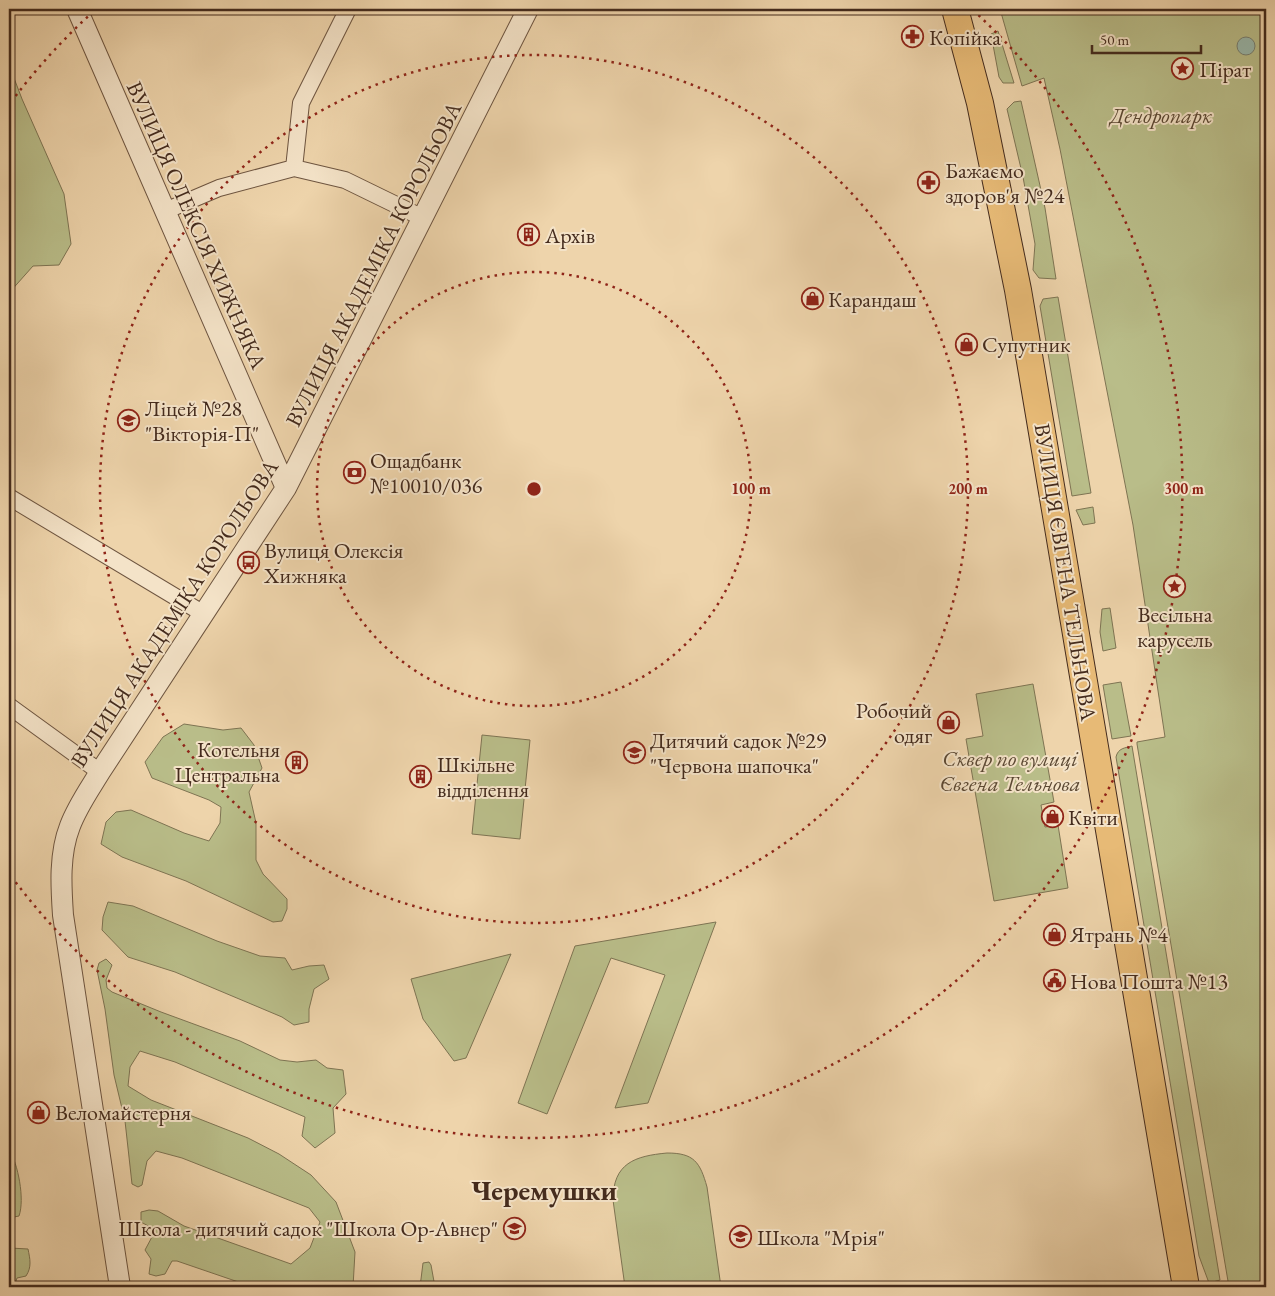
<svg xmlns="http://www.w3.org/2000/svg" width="1275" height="1296" viewBox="0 0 1275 1296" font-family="'EB Garamond',serif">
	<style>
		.green { fill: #b9bd89; stroke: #7e7453 }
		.water { fill: #99b8ac; stroke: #778073 }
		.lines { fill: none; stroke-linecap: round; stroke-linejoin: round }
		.minor-casing { stroke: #6e5540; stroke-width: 18 }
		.tertiary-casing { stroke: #6e5540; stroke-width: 22 }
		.primary-casing { stroke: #442b1d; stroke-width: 28 }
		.minor { stroke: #f4e3c8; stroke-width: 16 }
		.tertiary { stroke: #f4e3c8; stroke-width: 20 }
		.primary { stroke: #e7ba76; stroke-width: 26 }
		.ring { fill: none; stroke: #8f2418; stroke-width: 2.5; stroke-dasharray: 2.5 5 }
		.labels { text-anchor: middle; stroke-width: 4; stroke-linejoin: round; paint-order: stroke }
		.poi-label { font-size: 22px; fill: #442b1d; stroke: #f4e3c8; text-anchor: start }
		.park-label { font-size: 22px; font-style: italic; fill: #5b4833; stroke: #f4e3c8 }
		.street-label { font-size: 22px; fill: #442b1d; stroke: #f4e3c8 }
		.district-label { font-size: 28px; font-weight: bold; fill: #442b1d; stroke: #f4e3c8 }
		.centre { fill: #8f2418; stroke: #f4e3c8; stroke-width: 2.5 }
		.ring-label { font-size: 15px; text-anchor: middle; font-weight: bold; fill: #8f2418; stroke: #f4e3c8; stroke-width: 4; stroke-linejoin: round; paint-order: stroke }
	</style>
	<rect width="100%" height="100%" fill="#eed4ab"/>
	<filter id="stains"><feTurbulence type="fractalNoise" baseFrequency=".004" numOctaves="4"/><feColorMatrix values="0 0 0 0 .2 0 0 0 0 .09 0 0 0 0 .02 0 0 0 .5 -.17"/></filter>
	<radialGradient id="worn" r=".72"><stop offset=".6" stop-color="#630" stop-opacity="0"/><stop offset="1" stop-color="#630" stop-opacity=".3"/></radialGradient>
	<!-- green -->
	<path class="green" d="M1000,9H1266V1287H1229L1137,744V742L1165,737L1133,525L1060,149L1044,78L1022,86Z
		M998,31L1014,83H1003L999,77L991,34Z
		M9,65L22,99L64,194L71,244L59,265L33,266L9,293Z
		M1021,101L1045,208L1056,279L1039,278L1033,270L1035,244L1023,177L1007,109L1014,102Z
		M1058,297L1091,493L1072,496L1040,306L1043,299Z
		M1093,507L1095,523L1083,525L1076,510Z
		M1110,608L1116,648L1103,651L1100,632L1102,609Z
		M1121,682L1131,736L1112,739L1103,685Z
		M1033,684L1054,802L1041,805L1045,827L1058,825L1068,888L994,901L966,739L983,736L976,694Z
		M184,724L223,730L241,728L254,745L262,768L249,792L256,823V860L263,874L287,899V909L282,921L273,922L186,881L122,857L101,844L106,822L116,812L131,810L184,833L209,841L220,823L221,807L209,800L152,778L145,762L163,737Z
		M482,735L530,740L520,839L472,834Z
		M1132,746L1220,1280L1209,1283L1199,1256L1116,757C1118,748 1125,748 1132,746Z
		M108,902L133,906L217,941L260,956L285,958L292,970L309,966L324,965L329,979L314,989L309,1009V1022L294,1025L282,1017L175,972L128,957L102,930L103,917Z
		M716,922L648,1103L615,1108L665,975L611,958L547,1114L518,1103L575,946Z
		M511,954L466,1058L454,1061L423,1019L411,979Z
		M106,959L112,965L106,980L107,988L112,992L161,1012L240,1041L280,1060L297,1062L316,1060L327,1068L343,1070L346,1094L333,1108L335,1133L315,1148L302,1136L305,1117L175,1062L140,1051L130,1067L128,1086L151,1100L248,1138L279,1154L311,1175L336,1202L355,1252L353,1287H253L177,1261H172L165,1274L156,1276L149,1274L151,1259L145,1250L153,1235L152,1228L141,1222V1212L149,1210L158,1211L184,1226L291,1264L310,1248L320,1222L309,1208L182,1158L156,1151L147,1161L142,1185L138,1187L132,1184L125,1121L114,1075L105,1009L97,970L99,963Z
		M9,1149C18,1164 25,1199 19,1216L9,1218Z
		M667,1153C694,1153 700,1162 707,1187L721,1287H625L613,1200C613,1163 635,1156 667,1153Z
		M9,1239L10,1248L28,1249C30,1259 32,1267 26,1276L17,1278L14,1287H9Z
		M429,1262L431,1265L435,1287H420L423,1263Z"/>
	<!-- water -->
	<path class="water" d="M1237 46a9 9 0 1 1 18 0a9 9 0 1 1-18 0Z"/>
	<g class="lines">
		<defs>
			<path id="minor" d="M294,168L301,103L348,9
				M165,211L219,188L294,168L345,180L423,218
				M9,497L204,614
				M9,706L100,772"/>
			<path id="tertiary" d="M77,9L286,488
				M120,1287L63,915C61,886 59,854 70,826C77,807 89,790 100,772L286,488L528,9"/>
			<path id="primary" d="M955,9L980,103L1018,290L1186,1287"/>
		</defs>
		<!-- minor casing -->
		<use href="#minor" class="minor-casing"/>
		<!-- tertiary casing -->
		<use href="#tertiary" class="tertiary-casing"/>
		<!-- primary casing -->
		<use href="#primary" class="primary-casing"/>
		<!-- minor -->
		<use href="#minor" class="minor"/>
		<!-- tertiary -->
		<use href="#tertiary" class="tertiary"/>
		<!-- primary -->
		<use href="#primary" class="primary"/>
	</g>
	<!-- distance rings -->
	<g class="ring">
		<circle cx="534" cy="489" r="217"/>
		<circle cx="534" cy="489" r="434"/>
		<path d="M11 102A650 650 0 0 1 95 10M973 10A650 650 0 1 1 11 876"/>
	</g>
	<!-- icons -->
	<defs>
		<symbol id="pharmacy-ring" viewBox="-11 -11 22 22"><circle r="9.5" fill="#f4e3c8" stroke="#8f2418" stroke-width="1.5"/><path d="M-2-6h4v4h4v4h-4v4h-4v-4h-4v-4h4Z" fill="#8f2418"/></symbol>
		<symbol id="sight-ring" viewBox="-11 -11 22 22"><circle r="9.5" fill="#f4e3c8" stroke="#8f2418" stroke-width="1.5"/><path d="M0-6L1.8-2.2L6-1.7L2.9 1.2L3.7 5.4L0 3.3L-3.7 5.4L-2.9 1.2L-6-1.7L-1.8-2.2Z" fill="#8f2418"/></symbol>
		<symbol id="building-ring" viewBox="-11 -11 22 22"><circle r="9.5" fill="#f4e3c8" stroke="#8f2418" stroke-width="1.5"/><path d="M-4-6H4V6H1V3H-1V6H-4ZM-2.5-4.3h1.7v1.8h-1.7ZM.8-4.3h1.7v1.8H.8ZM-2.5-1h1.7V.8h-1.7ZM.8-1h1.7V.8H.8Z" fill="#8f2418"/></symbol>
		<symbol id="shop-ring" viewBox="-11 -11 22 22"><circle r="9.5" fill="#f4e3c8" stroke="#8f2418" stroke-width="1.5"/><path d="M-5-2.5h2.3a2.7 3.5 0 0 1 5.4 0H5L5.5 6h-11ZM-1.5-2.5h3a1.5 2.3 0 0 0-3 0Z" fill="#8f2418"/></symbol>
		<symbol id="school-ring" viewBox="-11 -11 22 22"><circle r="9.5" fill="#f4e3c8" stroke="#8f2418" stroke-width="1.5"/><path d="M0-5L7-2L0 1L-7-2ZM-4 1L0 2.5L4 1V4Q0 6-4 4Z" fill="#8f2418"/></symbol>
		<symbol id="bank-ring" viewBox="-11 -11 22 22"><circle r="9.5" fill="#f4e3c8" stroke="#8f2418" stroke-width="1.5"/><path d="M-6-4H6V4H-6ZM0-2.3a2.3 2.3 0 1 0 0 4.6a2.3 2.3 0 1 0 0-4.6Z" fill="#8f2418"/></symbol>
		<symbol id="bus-ring" viewBox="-11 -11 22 22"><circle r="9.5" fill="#f4e3c8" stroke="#8f2418" stroke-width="1.5"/><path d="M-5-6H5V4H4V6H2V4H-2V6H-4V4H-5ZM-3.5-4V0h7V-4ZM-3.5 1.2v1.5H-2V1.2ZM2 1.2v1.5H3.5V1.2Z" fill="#8f2418"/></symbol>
		<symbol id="civic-ring" viewBox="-11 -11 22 22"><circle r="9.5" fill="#f4e3c8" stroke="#8f2418" stroke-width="1.5"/><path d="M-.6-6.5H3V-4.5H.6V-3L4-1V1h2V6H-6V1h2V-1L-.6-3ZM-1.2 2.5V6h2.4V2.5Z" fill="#8f2418"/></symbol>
	</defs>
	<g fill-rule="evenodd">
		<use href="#pharmacy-ring" x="900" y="24" width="25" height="25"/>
		<use href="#sight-ring" x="1170" y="56" width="25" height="25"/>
		<use href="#pharmacy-ring" x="916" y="170" width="25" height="25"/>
		<use href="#building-ring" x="516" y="222" width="25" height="25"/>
		<use href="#shop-ring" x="800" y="286" width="25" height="25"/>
		<use href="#shop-ring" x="954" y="332" width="25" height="25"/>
		<use href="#school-ring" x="116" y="408" width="25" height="25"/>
		<use href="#bank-ring" x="342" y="460" width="25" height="25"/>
		<use href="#bus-ring" x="236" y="550" width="25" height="25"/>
		<use href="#sight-ring" x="1162" y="574" width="25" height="25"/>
		<use href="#shop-ring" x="936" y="710" width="25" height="25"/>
		<use href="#school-ring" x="622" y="740" width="25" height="25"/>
		<use href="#building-ring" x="284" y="750" width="25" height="25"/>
		<use href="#building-ring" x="408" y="764" width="25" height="25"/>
		<use href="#shop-ring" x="1040" y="804" width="25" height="25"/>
		<use href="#shop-ring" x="1042" y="922" width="25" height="25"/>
		<use href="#civic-ring" x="1042" y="968" width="25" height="25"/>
		<use href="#shop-ring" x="26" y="1100" width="25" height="25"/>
		<use href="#school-ring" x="502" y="1216" width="25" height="25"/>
		<use href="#school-ring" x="728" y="1224" width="25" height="25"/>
	</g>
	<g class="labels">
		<!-- poi labels -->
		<g class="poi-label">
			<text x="929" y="45">Копійка</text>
			<text x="1199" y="77">Пірат</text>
			<text x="945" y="178">Бажаємо<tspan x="945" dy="25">здоров'я №24</tspan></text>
			<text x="545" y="243">Архів</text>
			<text x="828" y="307">Карандаш</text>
			<text x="982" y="352">Супутник</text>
			<text x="145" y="416">Ліцей №28<tspan x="145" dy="25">"Вікторія-П"</tspan></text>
			<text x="370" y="468">Ощадбанк<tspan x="370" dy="25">№10010/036</tspan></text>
			<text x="264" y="558">Вулиця Олексія<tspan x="264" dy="25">Хижняка</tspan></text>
			<text x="1175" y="622" text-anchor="middle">Весільна<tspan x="1175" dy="25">карусель</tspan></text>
			<text x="932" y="718" text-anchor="end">Робочий<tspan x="932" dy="25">одяг</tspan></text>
			<text x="650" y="748">Дитячий садок №29<tspan x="650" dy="25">"Червона шапочка"</tspan></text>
			<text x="280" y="757" text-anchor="end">Котельня<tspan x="280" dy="25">Центральна</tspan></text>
			<text x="437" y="772">Шкільне<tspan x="437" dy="25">відділення</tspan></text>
			<text x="1068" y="825">Квіти</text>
			<text x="1070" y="942">Ятрань №4</text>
			<text x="1070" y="989">Нова Пошта №13</text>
			<text x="55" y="1120">Веломайстерня</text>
			<text x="498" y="1236" text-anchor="end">Школа - дитячий садок "Школа Ор-Авнер"</text>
			<text x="757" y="1245">Школа "Мрія"</text>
		</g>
		<!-- park labels -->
		<g class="park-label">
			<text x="1161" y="123">Дендропарк</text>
			<text x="1010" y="766">Сквер по вулиці<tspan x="1010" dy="25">Євгена Тельнова</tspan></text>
		</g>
		<!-- street labels -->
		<g class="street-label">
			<text transform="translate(197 225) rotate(66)" y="8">ВУЛИЦЯ ОЛЕКСІЯ ХИЖНЯКА</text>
			<text transform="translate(373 264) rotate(-63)" y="8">ВУЛИЦЯ АКАДЕМІКА КОРОЛЬОВА</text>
			<text transform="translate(1066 572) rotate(81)" y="8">ВУЛИЦЯ ЄВГЕНА ТЕЛЬНОВА</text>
			<text transform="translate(174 613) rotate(-57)" y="8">ВУЛИЦЯ АКАДЕМІКА КОРОЛЬОВА</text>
		</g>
		<!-- district labels -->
		<g class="district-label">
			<text x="544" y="1200">Черемушки</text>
		</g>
	</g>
	<circle cx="534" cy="489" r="8" class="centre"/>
	<g class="ring-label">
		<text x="751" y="494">100 m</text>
		<text x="968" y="494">200 m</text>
		<text x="1184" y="494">300 m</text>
	</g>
	<!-- margin -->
	<rect width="1275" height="1296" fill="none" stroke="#eed4ab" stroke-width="30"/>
	<rect x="10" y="10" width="1255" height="1276" fill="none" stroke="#442b1d" stroke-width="2.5"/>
	<rect x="15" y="15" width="1245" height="1266" fill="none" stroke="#442b1d"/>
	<!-- scale -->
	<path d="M1092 45v8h109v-8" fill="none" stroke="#442b1d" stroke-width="2.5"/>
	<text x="1100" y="45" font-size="15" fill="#442b1d" stroke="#f4e3c8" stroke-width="4" paint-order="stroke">50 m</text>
	<rect width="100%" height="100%" filter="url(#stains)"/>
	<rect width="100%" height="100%" fill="url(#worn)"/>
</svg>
